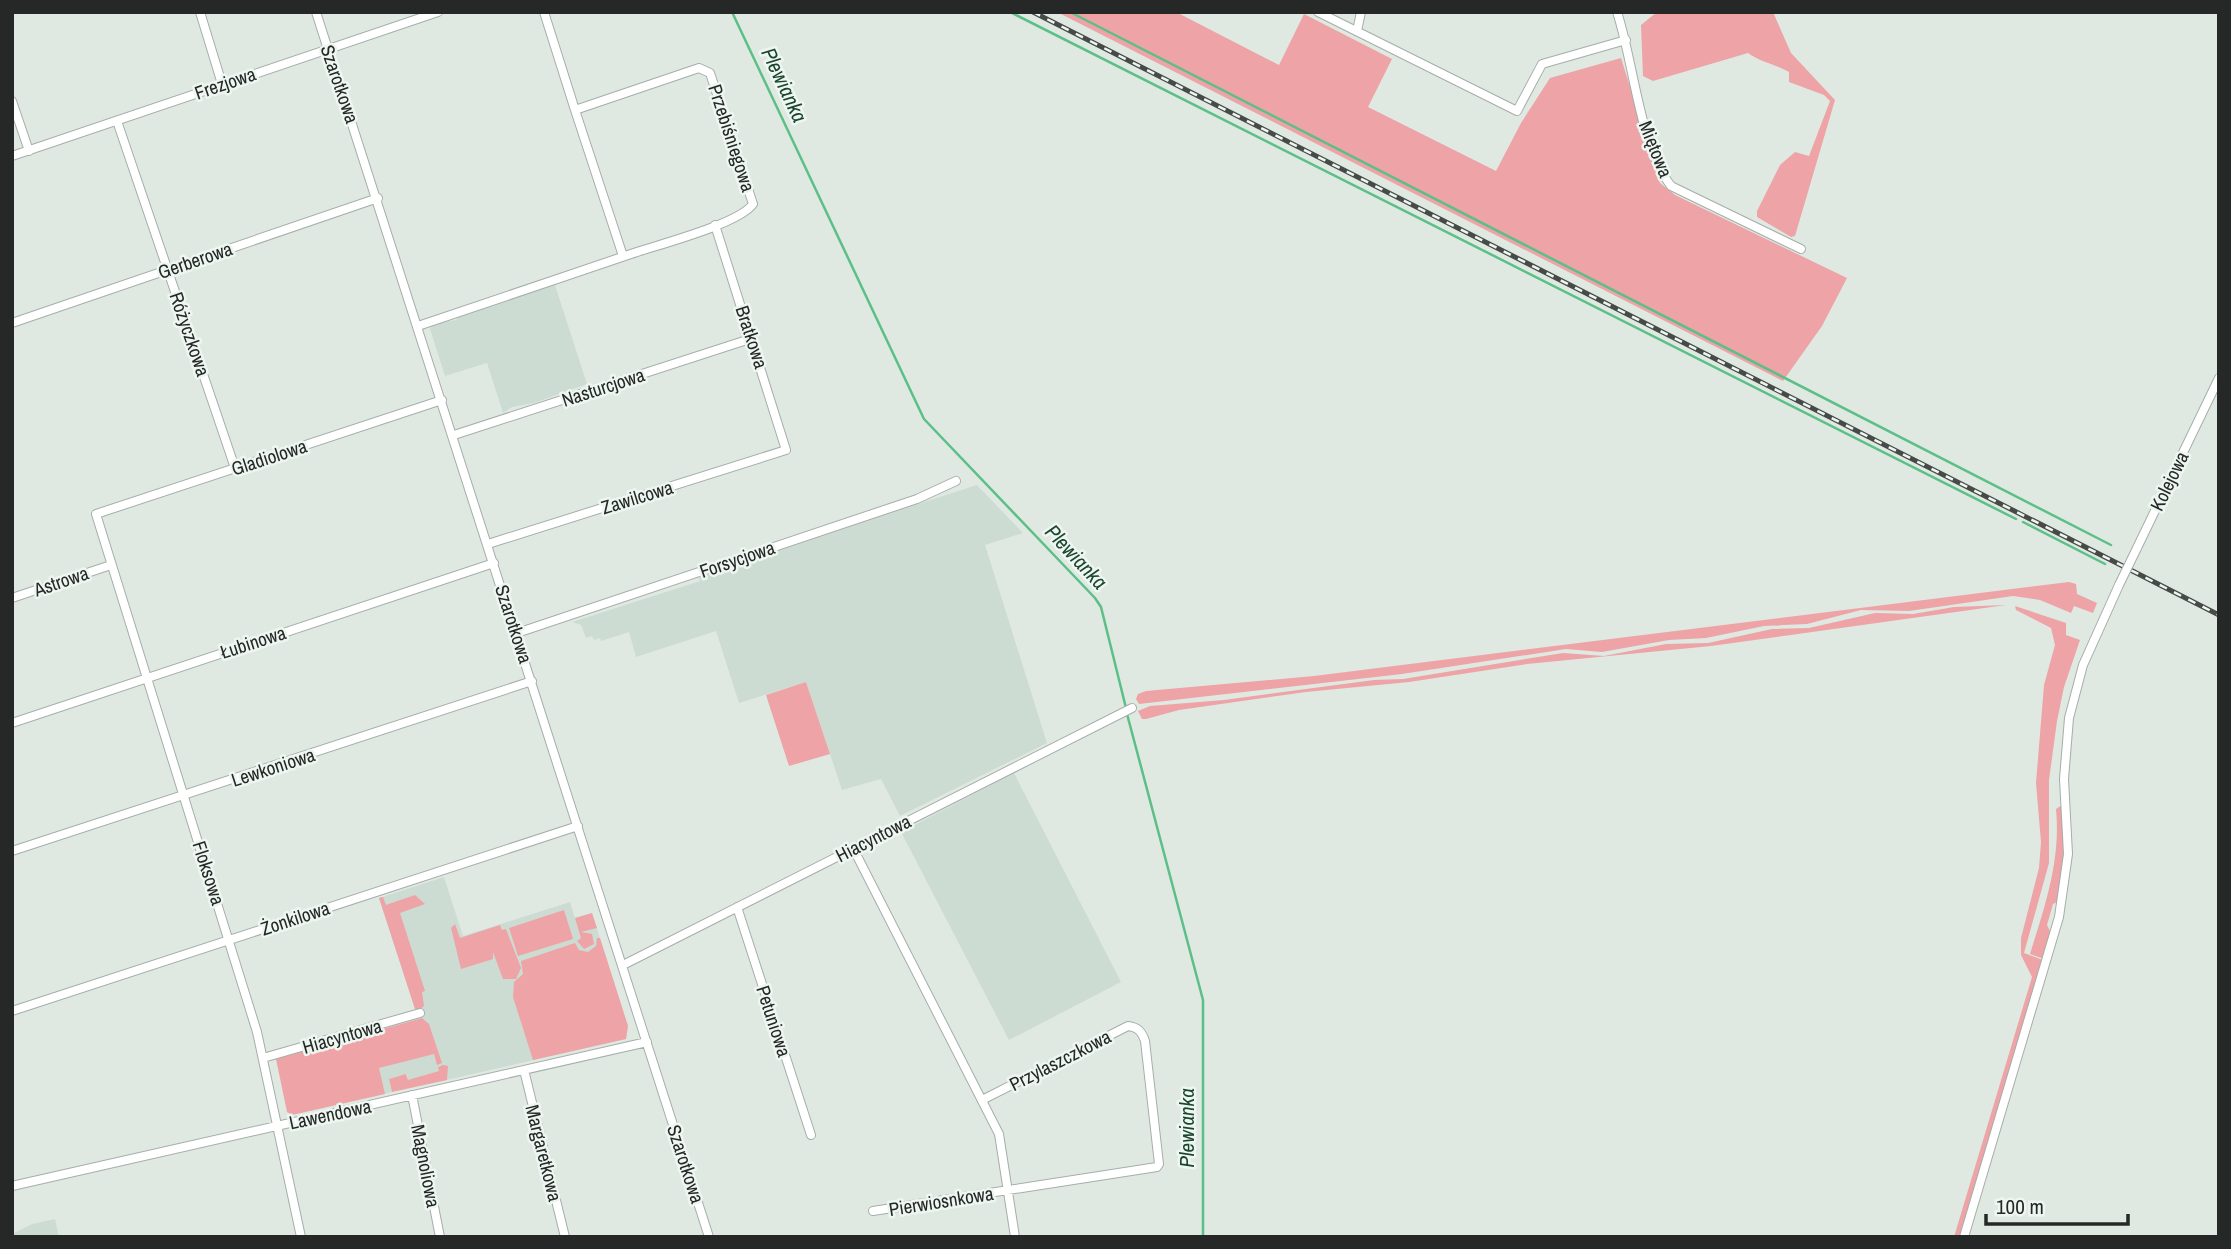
<svg xmlns="http://www.w3.org/2000/svg" width="2231" height="1249" viewBox="0 0 2231 1249" font-family="'Archivo Narrow',sans-serif">
	<style>
		.built { fill: #cddcd2 }
		.green { fill: #eea3a6 }
		.lines { fill: none; stroke-linecap: round; stroke-linejoin: round }
		.stream { stroke: #5cbf87; stroke-width: 2.5 }
		.minor-casing { stroke: #a5aea8; stroke-width: 10 }
		.minor { stroke: #fff; stroke-width: 8 }
		.rail-casing { stroke: #464b48; stroke-width: 5 }
		.rail { stroke: #edf6f0; stroke-width: 2.5; stroke-dasharray: 8; stroke-linecap: butt }
		.minor-bridge-casing { stroke: #a5aea8; stroke-width: 10; stroke-linecap: butt }
		.minor-bridge { stroke: #fff; stroke-width: 8 }
		.labels { text-anchor: middle; stroke-width: 5; stroke-linejoin: round; paint-order: stroke }
		.street-label { font-size: 19px; fill: #252826; stroke: #edf6f0 }
		.water-label { font-size: 21px; font-style: italic; fill: #1c452e; stroke: #edf6f0 }
	</style>
	<rect width="100%" height="100%" fill="#dfe9e2"/>
	<!-- built -->
	<path class="built" d="M555,285L587,384L534,403L512,407L503,413L487,363L445,376L430,329L433,324L456,320L459,316Z
		M977,485L1023,533L985,545L1047,743L900,816L881,779L842,790L806,682L739,703L716,631L636,657L629,632L601,641L600,638L594,640L592,636L586,638L581,625L572,622L700,581L698,575Z
		M1014,773L1121,982L1009,1040L901,832Z
		M444,877L463,936L570,902L575,918L592,913L628,1026L626,1039L438,1082L408,1080L407,1074L389,1079L392,1092L299,1113L422,1018L418,1008L415,1009L379,898Z
		M55,1219L59,1237H12V1234L32,1224Z"/>
	<!-- green -->
	<path class="green" d="M1057,12H1176L1279,65L1304,14L1392,59L1368,107L1496,171L1521,123L1550,78L1621,58L1660,183L1675,195L1847,278L1822,326L1783,381Z
		M1657,12H1773L1791,53L1835,100L1795,236L1791,237L1757,217V211L1780,165L1795,152L1809,156L1830,101L1824,95L1789,82V72C1775,64 1760,62 1748,53L1653,81L1643,76L1641,25Z
		M2069,582L2076,584L2077,594L2097,603L2093,613L2074,606L2071,613L2040,600L2013,596L1909,611L1861,610L1807,624L1764,626L1706,638L1669,640L1602,652L1566,649L1402,674L1139,704L1136,699L1138,694L1146,691L1314,676Z
		M2006,605L1711,646L1527,664L1409,682L1306,692L1179,710L1146,719H1142L1138,711L1150,706L1224,700L1374,680L1403,679L1563,653L1604,656L1666,644L1708,643L1772,629L1809,628L1875,613L1913,614L1954,607Z
		M2015,606L2066,623V635L2080,640L2064,687L2057,721L2049,780V863L2024,953L2043,960L1960,1237H1954L2032,977L2021,955V938L2039,868L2041,842L2036,783L2044,685L2055,645L2051,628L2016,610Z
		M806,682L830,754L789,766L766,695Z
		M2062,805L2064,854L2059,901L2053,904L2047,925L2050,931L2044,959L2030,954C2045,906 2061,860 2056,809Z
		M415,895L425,904L400,913L425,991L422,992L424,1006L419,1010L415,1009L379,898L383,897L386,905Z
		M564,910L573,939L518,956L509,928Z
		M592,913L597,928L581,932L592,934L594,944L584,949L577,941L581,938L575,918Z
		M455,924L460,938L500,925L502,930L506,929L521,968L516,979H503L493,952V959L461,969L451,928Z
		M597,938H600L628,1026L626,1039L533,1060L513,997L514,982L523,974L521,961L575,943L579,950L588,952L596,946Z
		M422,1018L429,1024L442,1063L437,1065L434,1054L379,1068L385,1094L292,1115L287,1112L276,1059Z
		M443,1065L448,1066L447,1080L392,1092L389,1079L406,1074L408,1080L439,1071L438,1067Z"/>
	<g class="lines">
		<!-- stream -->
		<path class="stream" d="M732,12L924,419L1095,598L1101,607L1126,708
			M1010,12L2016,519
			M1070,12L2111,545
			M2023,522L2105,564
			M1127,714L1203,1000V1237"/>
		<defs>
			<path id="minor" d="M200,12L222,84
				M316,12L709,1237
				M1318,12L1517,111L1542,64L1626,40
				M1617,12C1634,63 1639,144 1671,186L1801,249
				M1357,31L1361,12
				M12,101L29,151
				M575,110L623,256
				M117,121L235,468
				M12,156L438,12
				M12,323L378,198
				M418,326C490,302 560,278 631,254C657,245 739,224 753,204L710,73L699,68L575,110L544,12
				M454,435L753,338
				M488,544L786,450L715,225
				M2137,548L2219,378
				M12,598L111,565
				M517,633L917,499L956,481
				M12,723L494,563
				M853,848L999,1134L1015,1237
				M12,851L532,681
				M737,907L811,1135
				M623,965L1132,708
				M12,1011L578,826
				M263,1058L420,1013
				M524,1070L565,1237
				M412,1095L440,1237
				M12,1186L647,1042
				M873,1211L1157,1167L1159,1164L1145,1041C1142,1032 1138,1027 1128,1026L984,1099
				M301,1237L257,1032L96,514L442,400
				M1964,1237L2059,917L2068,854L2064,779L2069,718L2083,665L2119,585"/>
		</defs>
		<!-- minor casing -->
		<use href="#minor" class="minor-casing"/>
		<!-- minor -->
		<use href="#minor" class="minor"/>
		<defs>
			<path id="rail" d="M1033,12L2219,615"/>
		</defs>
		<!-- rail casing -->
		<use href="#rail" class="rail-casing"/>
		<!-- rail -->
		<use href="#rail" class="rail"/>
		<defs>
			<path id="minor-bridge" d="M2119,585L2137,548"/>
		</defs>
		<!-- minor-bridge casing -->
		<use href="#minor-bridge" class="minor-bridge-casing"/>
		<!-- minor-bridge -->
		<use href="#minor-bridge" class="minor-bridge"/>
	</g>
	<g class="labels">
		<!-- street labels -->
		<g class="street-label">
			<text transform="translate(225 83) rotate(-19)" y="7">Frezjowa</text>
			<text transform="translate(340 84) rotate(71)" y="7">Szarotkowa</text>
			<text transform="translate(732 138) rotate(72)" y="7">Przebiśniegowa</text>
			<text transform="translate(1656 149) rotate(68)" y="7">Miętowa</text>
			<text transform="translate(195 260) rotate(-19)" y="7">Gerberowa</text>
			<text transform="translate(190 334) rotate(71)" y="7">Różyczkowa</text>
			<text transform="translate(752 337) rotate(72)" y="7">Bratkowa</text>
			<text transform="translate(603 387) rotate(-18)" y="7">Nasturcjowa</text>
			<text transform="translate(269 457) rotate(-18)" y="7">Gladiolowa</text>
			<text transform="translate(2169 481) rotate(-64)" y="7">Kolejowa</text>
			<text transform="translate(637 497) rotate(-17)" y="7">Zawilcowa</text>
			<text transform="translate(737 559) rotate(-19)" y="7">Forsycjowa</text>
			<text transform="translate(61 581) rotate(-19)" y="7">Astrowa</text>
			<text transform="translate(514 624) rotate(72)" y="7">Szarotkowa</text>
			<text transform="translate(253 642) rotate(-18)" y="7">Łubinowa</text>
			<text transform="translate(273 767) rotate(-18)" y="7">Lewkoniowa</text>
			<text transform="translate(873 838) rotate(-27)" y="7">Hiacyntowa</text>
			<text transform="translate(209 873) rotate(72)" y="7">Floksowa</text>
			<text transform="translate(295 918) rotate(-18)" y="7">Żonkilowa</text>
			<text transform="translate(774 1021) rotate(72)" y="7">Petuniowa</text>
			<text transform="translate(342 1036) rotate(-16)" y="7">Hiacyntowa</text>
			<text transform="translate(1060 1060) rotate(-27)" y="7">Przylaszczkowa</text>
			<text transform="translate(330 1114) rotate(-12)" y="7">Lawendowa</text>
			<text transform="translate(544 1153) rotate(76)" y="7">Margaretkowa</text>
			<text transform="translate(686 1164) rotate(72)" y="7">Szarotkowa</text>
			<text transform="translate(426 1166) rotate(79)" y="7">Magnoliowa</text>
			<text transform="translate(941 1201) rotate(-9)" y="7">Pierwiosnkowa</text>
		</g>
		<!-- water labels -->
		<g class="water-label">
			<text transform="translate(784 85) rotate(65)" y="7">Plewianka</text>
			<text transform="translate(1076 557) rotate(47)" y="7">Plewianka</text>
			<text transform="translate(1187 1128) rotate(-90)" y="7">Plewianka</text>
		</g>
	</g>
	<!-- border -->
	<rect width="2231" height="1249" fill="none" stroke="#252826" stroke-width="28"/>
	<!-- scale -->
	<path d="M1986 1214v10h142v-10" fill="none" stroke="#252826" stroke-width="3.5"/>
	<text x="1996" y="1214" font-size="21" fill="#252826" stroke="#edf6f0" stroke-width="5" paint-order="stroke">100 m</text>
</svg>
